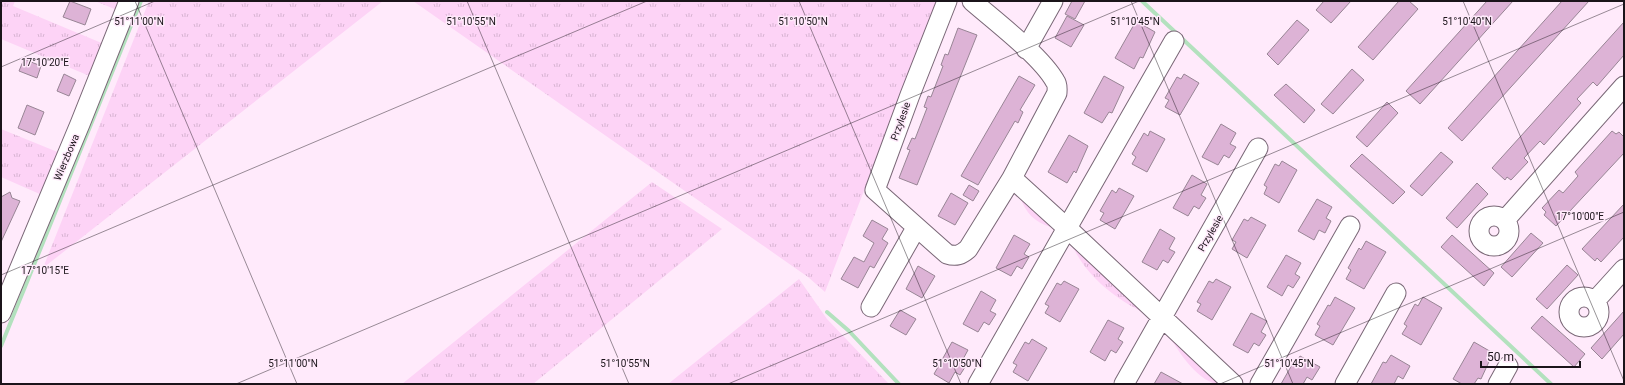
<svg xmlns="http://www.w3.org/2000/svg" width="1625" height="385" viewBox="0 0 1625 385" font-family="Roboto,sans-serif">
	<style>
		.grass { fill: url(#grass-tufts) }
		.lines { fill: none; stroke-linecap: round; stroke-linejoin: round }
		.stream { stroke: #b3e1be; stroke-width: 4 }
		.building { fill: #ddb3d6; stroke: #988595 }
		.minor-casing { stroke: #796776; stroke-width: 21 }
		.minor { stroke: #fff; stroke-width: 19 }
		.ticks { fill: none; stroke: #1b141a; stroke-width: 1; stroke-opacity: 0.45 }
		.labels { text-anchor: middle; stroke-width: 3; stroke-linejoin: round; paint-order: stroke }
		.street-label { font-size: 10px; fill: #1b141a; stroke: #ffeafb }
		.ticks-label { font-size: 10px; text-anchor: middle; fill: #1b141a; stroke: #ffeafb; stroke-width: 3; stroke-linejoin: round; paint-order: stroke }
	</style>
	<defs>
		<pattern id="grass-tufts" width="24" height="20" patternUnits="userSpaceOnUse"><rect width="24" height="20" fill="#fdd3f6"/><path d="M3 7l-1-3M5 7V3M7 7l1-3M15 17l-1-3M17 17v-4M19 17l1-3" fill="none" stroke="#d8b4d2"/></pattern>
	</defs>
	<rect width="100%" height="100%" fill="#ffeafb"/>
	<!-- grass -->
	<path class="grass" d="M1,1H15L13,6L104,44L92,77L1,39Z
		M95,1H121L117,10Z
		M149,1H383L43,268Z
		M413,1H937L825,292L808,277Z
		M1,129L60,153L42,195L1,177Z
		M652,182L722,229L533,384H402Z
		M1020,197L1051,227C1034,222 1026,213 1020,197Z
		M1073,247L1144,313C1115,298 1087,277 1073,247Z
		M799,279L827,319L889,384H668Z
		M1170,337L1220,384C1200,384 1179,353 1170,337Z"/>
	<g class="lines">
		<!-- stream -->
		<path class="stream" d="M1142,1L1551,384
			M827,312L849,331L899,384
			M1,346L141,1"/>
	</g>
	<!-- building -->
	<path class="building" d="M70,1L91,9L85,25L63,17Z
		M1072,1H1085L1075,19L1065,14Z
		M1324,1H1351L1331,23L1316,10Z
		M1399,1H1409L1418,9L1373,60L1358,47Z
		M1487,1H1513L1420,104L1406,91Z
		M1562,1H1589L1462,141L1448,128Z
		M1067,16L1084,25L1071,47L1055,38Z
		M1297,20L1309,30L1278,65L1267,54Z
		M1136,21L1155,32L1143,58L1140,57L1134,69L1115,58Z
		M1624,22V55L1597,86L1593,82L1577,99L1581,103L1544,145L1540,141L1524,158L1528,162L1511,180L1507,177L1505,180L1492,168Z
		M958,28L977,35L917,185L899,178L910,150L907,149L912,138L915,139L927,108L924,107L928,96L931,97L943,66L941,65L945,54L948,55Z
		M24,59L41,66L37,78L19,71Z
		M1352,69L1364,80L1333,114L1321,104Z
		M64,74L76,80L69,96L57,91Z
		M1184,74L1199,83L1180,115L1165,107L1169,100L1165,98L1177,77L1181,79Z
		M1019,76L1035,85L1020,110L1023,112L1018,123L1015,121L978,185L961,176Z
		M1104,76L1124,87L1112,113L1109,112L1102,123L1084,113Z
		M1286,84L1315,110L1304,123L1274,95Z
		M1387,102L1398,113L1367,147L1356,137Z
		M27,105L44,112L35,135L18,128Z
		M1221,124L1236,133L1230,144L1236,147L1229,158L1224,155L1218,165L1202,157Z
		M1150,131L1165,139L1147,172L1132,164L1136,157L1132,154L1144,133L1148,136Z
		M1612,131L1616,134L1619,132L1624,137V153L1556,226L1544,215L1546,212L1542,208L1559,190L1563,193L1578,176L1575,172Z
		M1069,135L1088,146L1076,173L1074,171L1067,183L1048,172Z
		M1441,152L1453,162L1422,196L1410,186Z
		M1362,154L1405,192L1393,204L1350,166Z
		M1282,161L1297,170L1279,203L1264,194L1267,187L1264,185L1275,164L1279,166Z
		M1192,175L1207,184L1201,195L1206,198L1199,209L1194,206L1188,216L1173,208Z
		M1477,183L1488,194L1457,228L1446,218Z
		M969,185L979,191L973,201L963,195Z
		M1119,188L1134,196L1115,229L1100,220L1104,213L1100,211L1112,190L1116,193Z
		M10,192L12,198L20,201L1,242V197Z
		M951,193L968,203L955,225L938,216Z
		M1317,199L1332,207L1326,218L1331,221L1325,233L1319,230L1314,240L1298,231Z
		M1624,204V237L1601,262L1597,258L1595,261L1582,249Z
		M1251,217L1266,225L1247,258L1232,249L1236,242L1232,240L1244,219L1248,221Z
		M872,220L888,229L882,239L888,243L874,268L870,266L858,288L841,279L854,257L864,262L874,243L863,236Z
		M1160,229L1175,238L1169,249L1175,252L1168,263L1163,260L1157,270L1142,262Z
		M1531,233L1543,243L1512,277L1501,267Z
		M1014,235L1030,244L1024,254L1029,257L1022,269L1017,266L1011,276L996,268Z
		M1452,235L1494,273L1484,286L1441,247Z
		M1366,241L1386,252L1364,289L1346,279L1351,270L1348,268L1359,248L1361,250Z
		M1286,255L1301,263L1295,274L1300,277L1293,288L1288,285L1282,296L1267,287Z
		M1567,265L1578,275L1547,309L1536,299Z
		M918,266L935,276L922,298L906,289Z
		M1216,279L1231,287L1212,320L1197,311L1201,304L1197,302L1209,281L1213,283Z
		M1064,281L1079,289L1060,322L1045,313L1049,306L1045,304L1057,283L1061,285Z
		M981,291L996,300L990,311L996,314L989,325L984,322L978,332L963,324Z
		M1335,297L1355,308L1333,345L1315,335L1320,326L1317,324L1328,305L1330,306Z
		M1423,297L1442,308L1421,345L1402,334L1407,326L1404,324L1415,304L1418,306Z
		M900,310L916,319L906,335L890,326Z
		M1624,311V334L1602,359L1591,348Z
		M1251,313L1267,321L1261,332L1266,335L1259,346L1254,343L1248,353L1233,345Z
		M1542,316L1585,354L1574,367L1531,328Z
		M1108,320L1124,328L1118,339L1123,342L1116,353L1111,350L1105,361L1090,352Z
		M1032,339L1047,348L1028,381L1013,372L1017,365L1013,363L1025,342L1029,344Z
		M952,342L968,350L962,361L967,364L960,375L955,372L949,383L934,374Z
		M1474,342L1493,353L1481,379L1478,378L1474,384H1462L1453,379Z
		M1391,355L1410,366L1403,379L1398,376L1394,384H1371L1383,362L1386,363Z
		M1300,356L1320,367L1312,380L1307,377L1303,384H1281L1293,363L1295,365Z
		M1161,372L1183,384H1154Z"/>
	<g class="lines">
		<defs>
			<path id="minor" d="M947,1L910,95L875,190L947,254C956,257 961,255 968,249L1012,178L1067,228L1174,41
				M972,1C995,21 1041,56 1055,81C1058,85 1057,89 1057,93L1012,178
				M1026,49L1053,1
				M1479 231a15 15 0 1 1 30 0a15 15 0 1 1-30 0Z
				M1505,220L1624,86
				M1569 312a15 15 0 1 1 30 0a15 15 0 1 1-30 0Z
				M1595,301L1624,269
				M871,307L916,228
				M1,313L80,124L129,1
				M978,384L1067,228L1233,384
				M1124,384L1258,148
				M1260,384L1350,226
				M1345,384L1396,293
				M1498,384L1508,366"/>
		</defs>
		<!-- minor casing -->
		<use href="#minor" class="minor-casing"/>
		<!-- minor -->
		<use href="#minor" class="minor"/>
	</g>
	<!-- ticks -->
	<path class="ticks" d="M135,1L297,384M467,1L629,384M799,1L961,384M1131,1L1293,384M1463,1L1624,381M1,67L155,1M1,275L647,1M236,384L1139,1M728,384L1624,4M1220,384L1624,212"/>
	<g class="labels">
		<!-- street labels -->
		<g class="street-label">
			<text transform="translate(900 121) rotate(-70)" y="4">Przylesie</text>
			<text transform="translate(66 157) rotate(-67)" y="4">Wierzbowa</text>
			<text transform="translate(1210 233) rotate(-60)" y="4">Przylesie</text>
		</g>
	</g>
	<g class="ticks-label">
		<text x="139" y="25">51°11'00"N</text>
		<text x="471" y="25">51°10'55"N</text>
		<text x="803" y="25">51°10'50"N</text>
		<text x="1135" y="25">51°10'45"N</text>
		<text x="1467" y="25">51°10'40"N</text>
		<text x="45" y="66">17°10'20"E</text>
		<text x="1580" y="220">17°10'00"E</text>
		<text x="45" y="274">17°10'15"E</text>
		<text x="293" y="367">51°11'00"N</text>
		<text x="625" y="367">51°10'55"N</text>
		<text x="957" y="367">51°10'50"N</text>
		<text x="1289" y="367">51°10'45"N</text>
	</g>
	<!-- border -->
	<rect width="1625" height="385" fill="none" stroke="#1b141a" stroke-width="4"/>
	<!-- scale -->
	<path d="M1481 361v6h99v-6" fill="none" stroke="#1b141a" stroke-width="2"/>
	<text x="1487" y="361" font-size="12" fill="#1b141a" stroke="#ffeafb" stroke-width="3" paint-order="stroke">50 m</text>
</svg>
